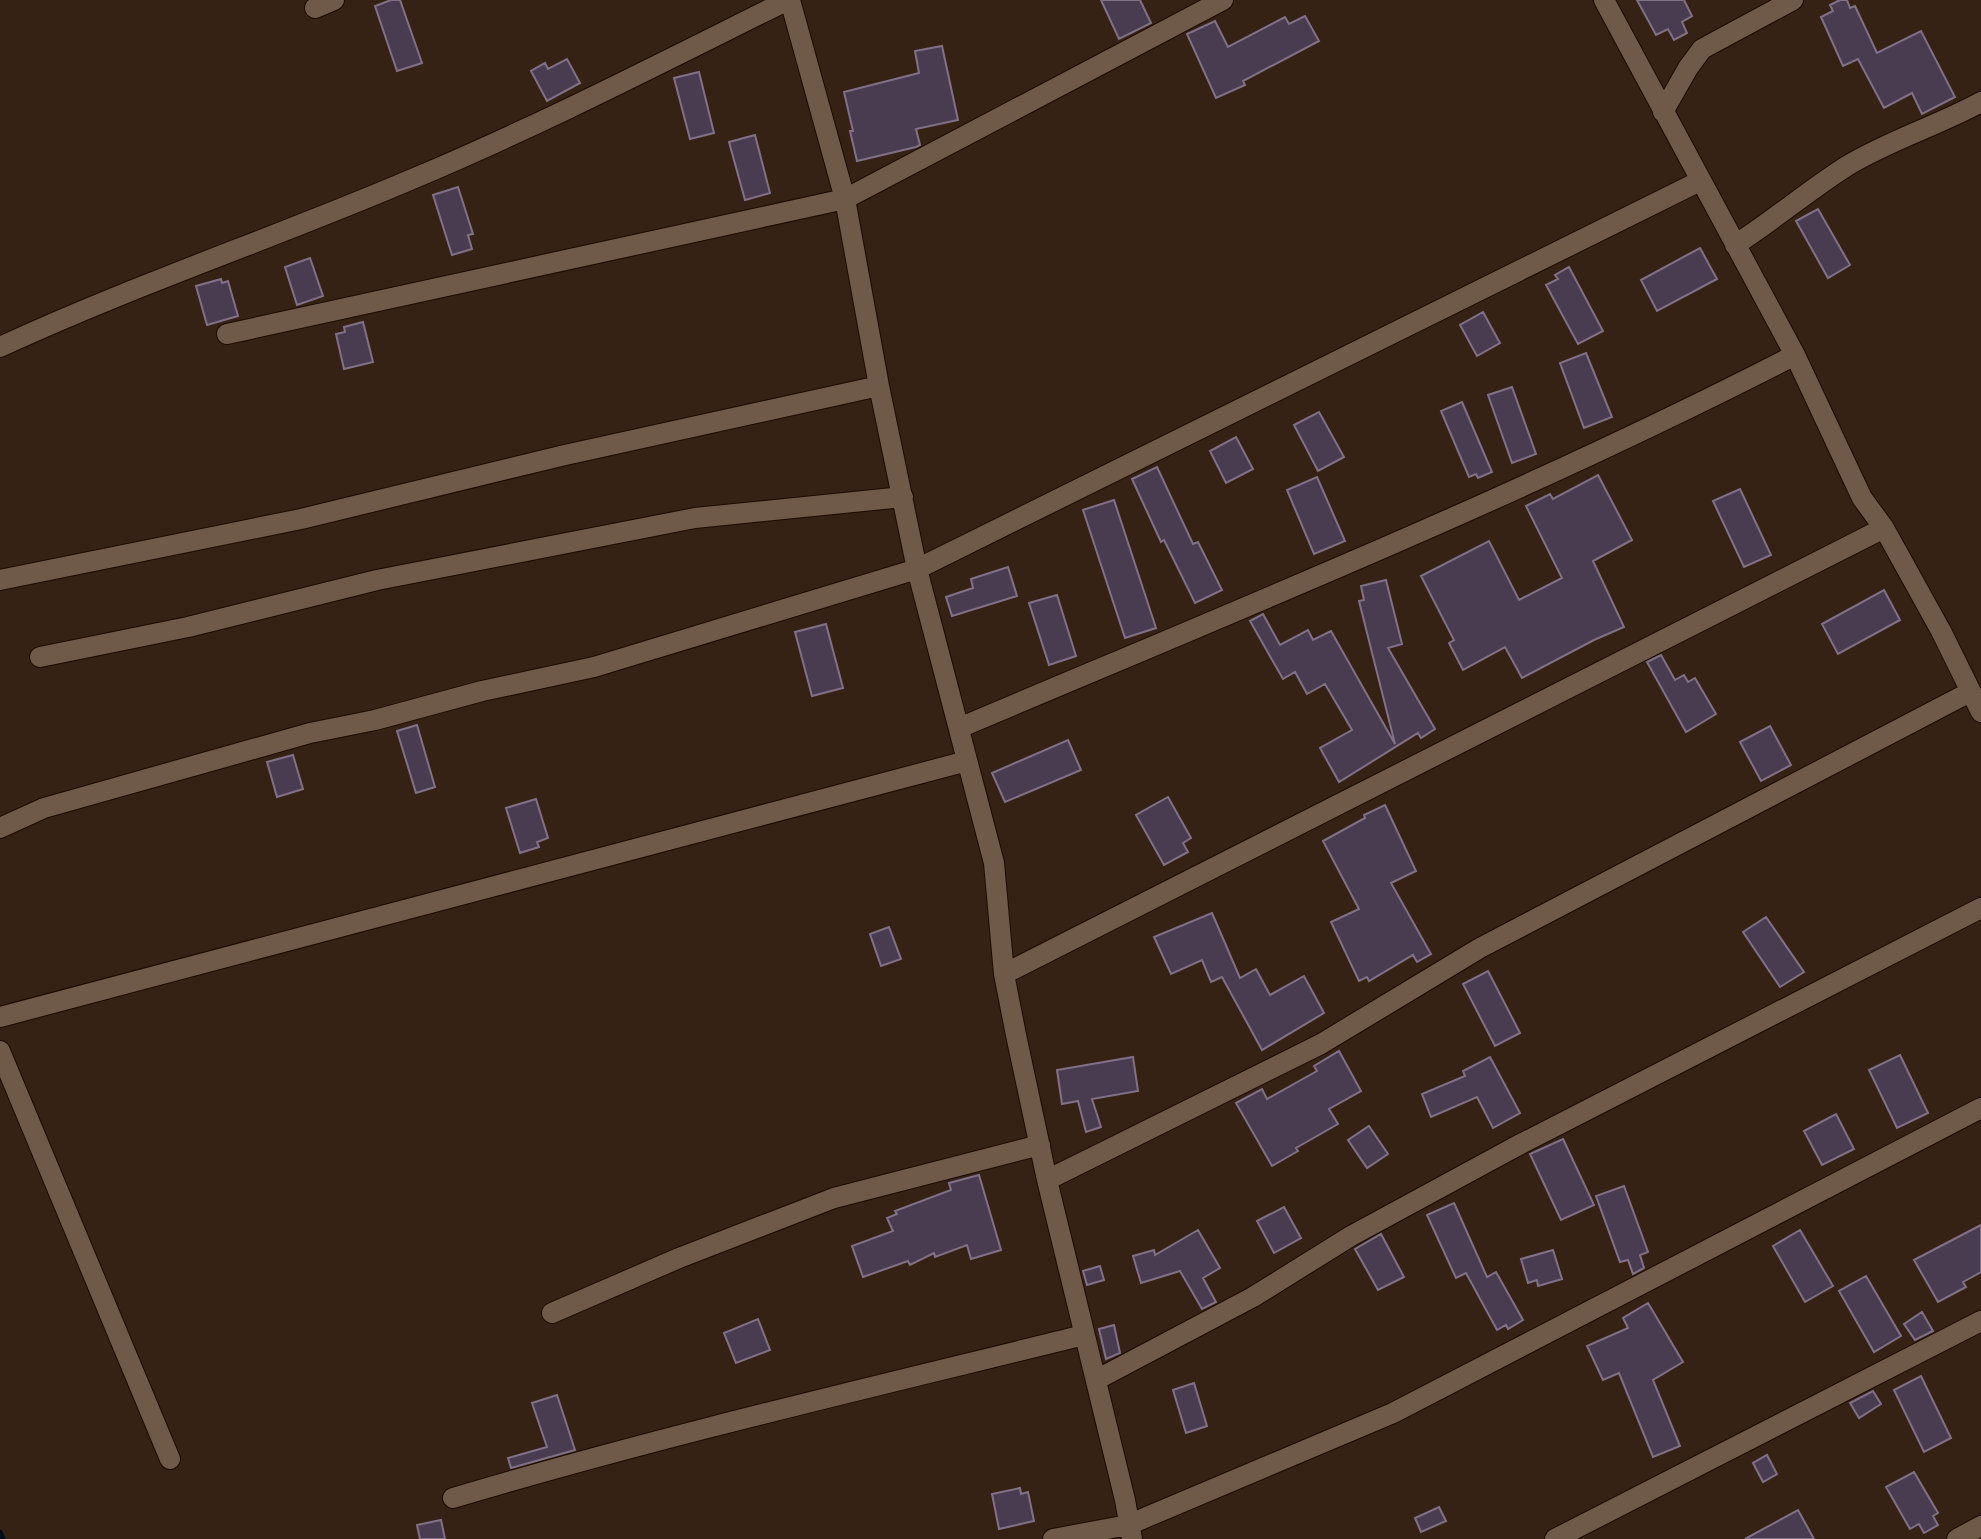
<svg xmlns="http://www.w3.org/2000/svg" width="1981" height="1539" viewBox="0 0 1981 1539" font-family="'PT Sans',sans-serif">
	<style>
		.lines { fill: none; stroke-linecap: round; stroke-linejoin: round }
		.stream { stroke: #000e1a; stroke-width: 5 }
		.building { fill: #493b50; stroke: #807188; stroke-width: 2 }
		.minor-casing { stroke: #1c0b01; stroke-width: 22 }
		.minor { stroke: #6f5949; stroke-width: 20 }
	</style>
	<rect width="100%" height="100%" fill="#362214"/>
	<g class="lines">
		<!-- stream -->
		<path class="stream" d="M0,1532L3,1539"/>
	</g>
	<!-- building -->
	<path class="building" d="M391,0H400L422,63L397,71L375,6Z
		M1101,0H1140L1151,23L1119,39Z
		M1637,0H1684L1692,16L1682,22L1687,33L1674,40L1668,29L1656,35Z
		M1840,0H1847L1850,8L1855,6L1877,53L1921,31L1955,97L1922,114L1912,93L1884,108L1858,59L1843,66L1821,17L1833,11L1830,5Z
		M1305,16L1319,41L1243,81L1245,85L1216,98L1187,34L1215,21L1228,47L1285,17L1289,24Z
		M942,46L958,120L916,129L920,145L916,147L857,161L850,131H853L844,92L919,73L915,51Z
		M567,59L580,83L547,101L531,71L545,63L548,69Z
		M699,72L714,133L690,139L674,78Z
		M755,135L770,193L745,200L729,142Z
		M458,187L473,234L468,235L472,249L452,255L433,195Z
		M1818,209L1850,265L1828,278L1796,221Z
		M1700,248L1717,279L1657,311L1641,280Z
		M310,258L323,296L297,305L285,267Z
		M1569,267L1603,331L1578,344L1546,285L1558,279L1555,275Z
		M221,279L222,283L228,281L238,316L207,325L196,286Z
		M1483,312L1500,343L1477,356L1460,325Z
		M363,322L373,362L344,369L336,334L345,332L344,327Z
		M1586,353L1612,417L1584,428L1560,363Z
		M1512,387L1536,454L1512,463L1488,395Z
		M1462,402L1492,472L1478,478L1476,474L1469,477L1441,411Z
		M1319,412L1344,457L1318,471L1294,425Z
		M1236,437L1253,469L1226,483L1210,451Z
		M1157,467L1193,544L1198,542L1222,590L1195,603L1164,540L1161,542L1132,479Z
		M1598,475L1632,540L1593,561L1624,627L1594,640L1522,678L1505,647L1463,670L1449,643L1454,640L1421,576L1489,541L1519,600L1562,578L1526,506L1550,494L1553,499Z
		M1317,477L1345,541L1314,554L1287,490Z
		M1740,489L1771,555L1744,567L1713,501Z
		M1114,500L1156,628L1125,638L1083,510Z
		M1008,567L1017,596L952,616L946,597L973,588L971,579Z
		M1386,580L1402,644L1388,648L1435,729L1421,738L1418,733L1339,782L1320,748L1352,730L1325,684L1307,694L1295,672L1283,679L1250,621L1263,614L1280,645L1308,630L1313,640L1331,631L1395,744L1359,601L1364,600L1361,586Z
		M1884,590L1900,620L1838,654L1822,624Z
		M1057,595L1076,656L1049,665L1029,603Z
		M826,624L843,688L812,696L795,632Z
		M1661,655L1675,680L1684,675L1688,682L1695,678L1716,714L1686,732L1647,662Z
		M417,725L435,787L416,793L397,731Z
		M1770,726L1791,765L1761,781L1740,742Z
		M1068,740L1081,770L1005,802L992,773Z
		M293,755L303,789L277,797L267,762Z
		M1168,797L1191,838L1183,843L1188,852L1164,865L1136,815Z
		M536,799L548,838L537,842L539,847L520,853L506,808Z
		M1385,805L1416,871L1391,883L1431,954L1417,962L1413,955L1369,981L1367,977L1359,981L1331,922L1359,909L1323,841L1365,818L1364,815Z
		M1212,913L1240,978L1256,969L1270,995L1304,976L1324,1013L1262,1050L1222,977L1211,982L1202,960L1171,974L1154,937Z
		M1766,917L1804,972L1780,987L1743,932Z
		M889,927L901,959L881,966L870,934Z
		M1488,971L1520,1033L1495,1046L1463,984Z
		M1339,1051L1361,1091L1329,1109L1338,1124L1296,1148L1298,1151L1272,1166L1236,1103L1262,1089L1267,1099L1317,1071L1314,1066Z
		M1900,1055L1928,1113L1897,1128L1869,1070Z
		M1133,1057L1138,1091L1092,1099L1101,1127L1086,1132L1078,1101L1062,1104L1057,1070Z
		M1490,1057L1520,1113L1493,1128L1477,1097L1431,1117L1422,1094L1465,1076L1463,1071Z
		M1836,1114L1854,1149L1822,1165L1804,1131Z
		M1369,1126L1388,1154L1367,1168L1348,1140Z
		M1563,1139L1594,1205L1561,1220L1530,1154Z
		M979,1175L1001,1250L971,1259L967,1245L935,1257L934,1253L910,1265L908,1261L863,1277L852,1246L893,1231L887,1218L897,1214L895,1211L951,1190L949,1183Z
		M1624,1186L1648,1252L1640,1255L1644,1268L1633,1274L1628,1260L1620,1262L1596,1196Z
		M1454,1203L1487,1277L1496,1272L1523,1320L1508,1329L1506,1325L1497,1330L1466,1273L1456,1278L1427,1215Z
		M1284,1207L1301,1238L1274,1253L1257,1221Z
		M1981,1225V1272L1963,1282L1966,1287L1938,1302L1914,1260Z
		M1198,1230L1220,1268L1203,1278L1216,1302L1202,1309L1180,1271L1141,1283L1133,1256L1154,1250L1155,1255Z
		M1800,1230L1833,1286L1805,1302L1773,1246Z
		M1381,1234L1404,1277L1378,1290L1355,1249Z
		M1553,1250L1562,1279L1538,1286L1537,1280L1528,1283L1521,1259Z
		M1100,1266L1104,1280L1087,1285L1083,1271Z
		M1866,1276L1901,1336L1874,1352L1839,1291Z
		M1648,1303L1683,1362L1653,1380L1680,1446L1653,1457L1619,1373L1603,1380L1587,1346L1628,1328L1623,1318Z
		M1922,1312L1933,1331L1915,1340L1904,1324Z
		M758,1319L770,1350L736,1363L724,1333Z
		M1114,1325L1120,1353L1106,1359L1099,1329Z
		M1921,1376L1951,1438L1924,1452L1894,1390Z
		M1194,1383L1207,1426L1186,1433L1173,1390Z
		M1873,1391L1881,1404L1859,1418L1850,1403Z
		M557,1395L575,1450L511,1468L508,1458L547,1447L532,1403Z
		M1767,1455L1777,1474L1763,1482L1753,1463Z
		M1914,1472L1938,1513L1933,1516L1938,1525L1924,1533L1919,1524L1910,1529L1886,1487Z
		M1020,1488L1021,1494L1028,1492L1034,1521L999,1529L992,1494Z
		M1439,1507L1446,1521L1421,1532L1415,1518Z
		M1798,1510L1814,1539H1745Z
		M441,1520L445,1539H420L417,1525Z"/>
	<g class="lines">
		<defs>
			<path id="minor" d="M790,0L845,199L879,386L917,569L994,863L1004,974L1016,1035L1047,1180L1125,1500L1132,1539
				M1604,0L1795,355L1862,498L1884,528L1941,631L1981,712
				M315,8L334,0
				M1663,112L1688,68L1702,49L1793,0
				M1735,245C1774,220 1809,190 1847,166C1890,140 1937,126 1981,102
				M227,334L845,199L1223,0
				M0,347C134,285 274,238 410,180C539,126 663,62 788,0
				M0,580L301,519L565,455L879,386
				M40,657L188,627L377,580L695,518L903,497
				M959,728C1240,609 1523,495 1795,355
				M0,828L44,808L310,733L375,720L482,691L594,667L917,569L1700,181
				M1004,974L1884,528
				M0,1017L967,761
				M0,1051L170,1459
				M1047,1180L1321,1044L1480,948L1970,692
				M552,1313L679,1258L834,1198L1040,1145
				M1096,1380L1253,1297L1351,1236L1515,1147L1981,908
				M453,1498C661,1436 873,1387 1084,1335
				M1053,1539L1128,1525L1393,1413L1981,1108
				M1555,1539L1981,1321
				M1957,1539L1981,1526"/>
		</defs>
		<!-- minor casing -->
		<use href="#minor" class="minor-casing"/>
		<!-- minor -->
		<use href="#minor" class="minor"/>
	</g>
</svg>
